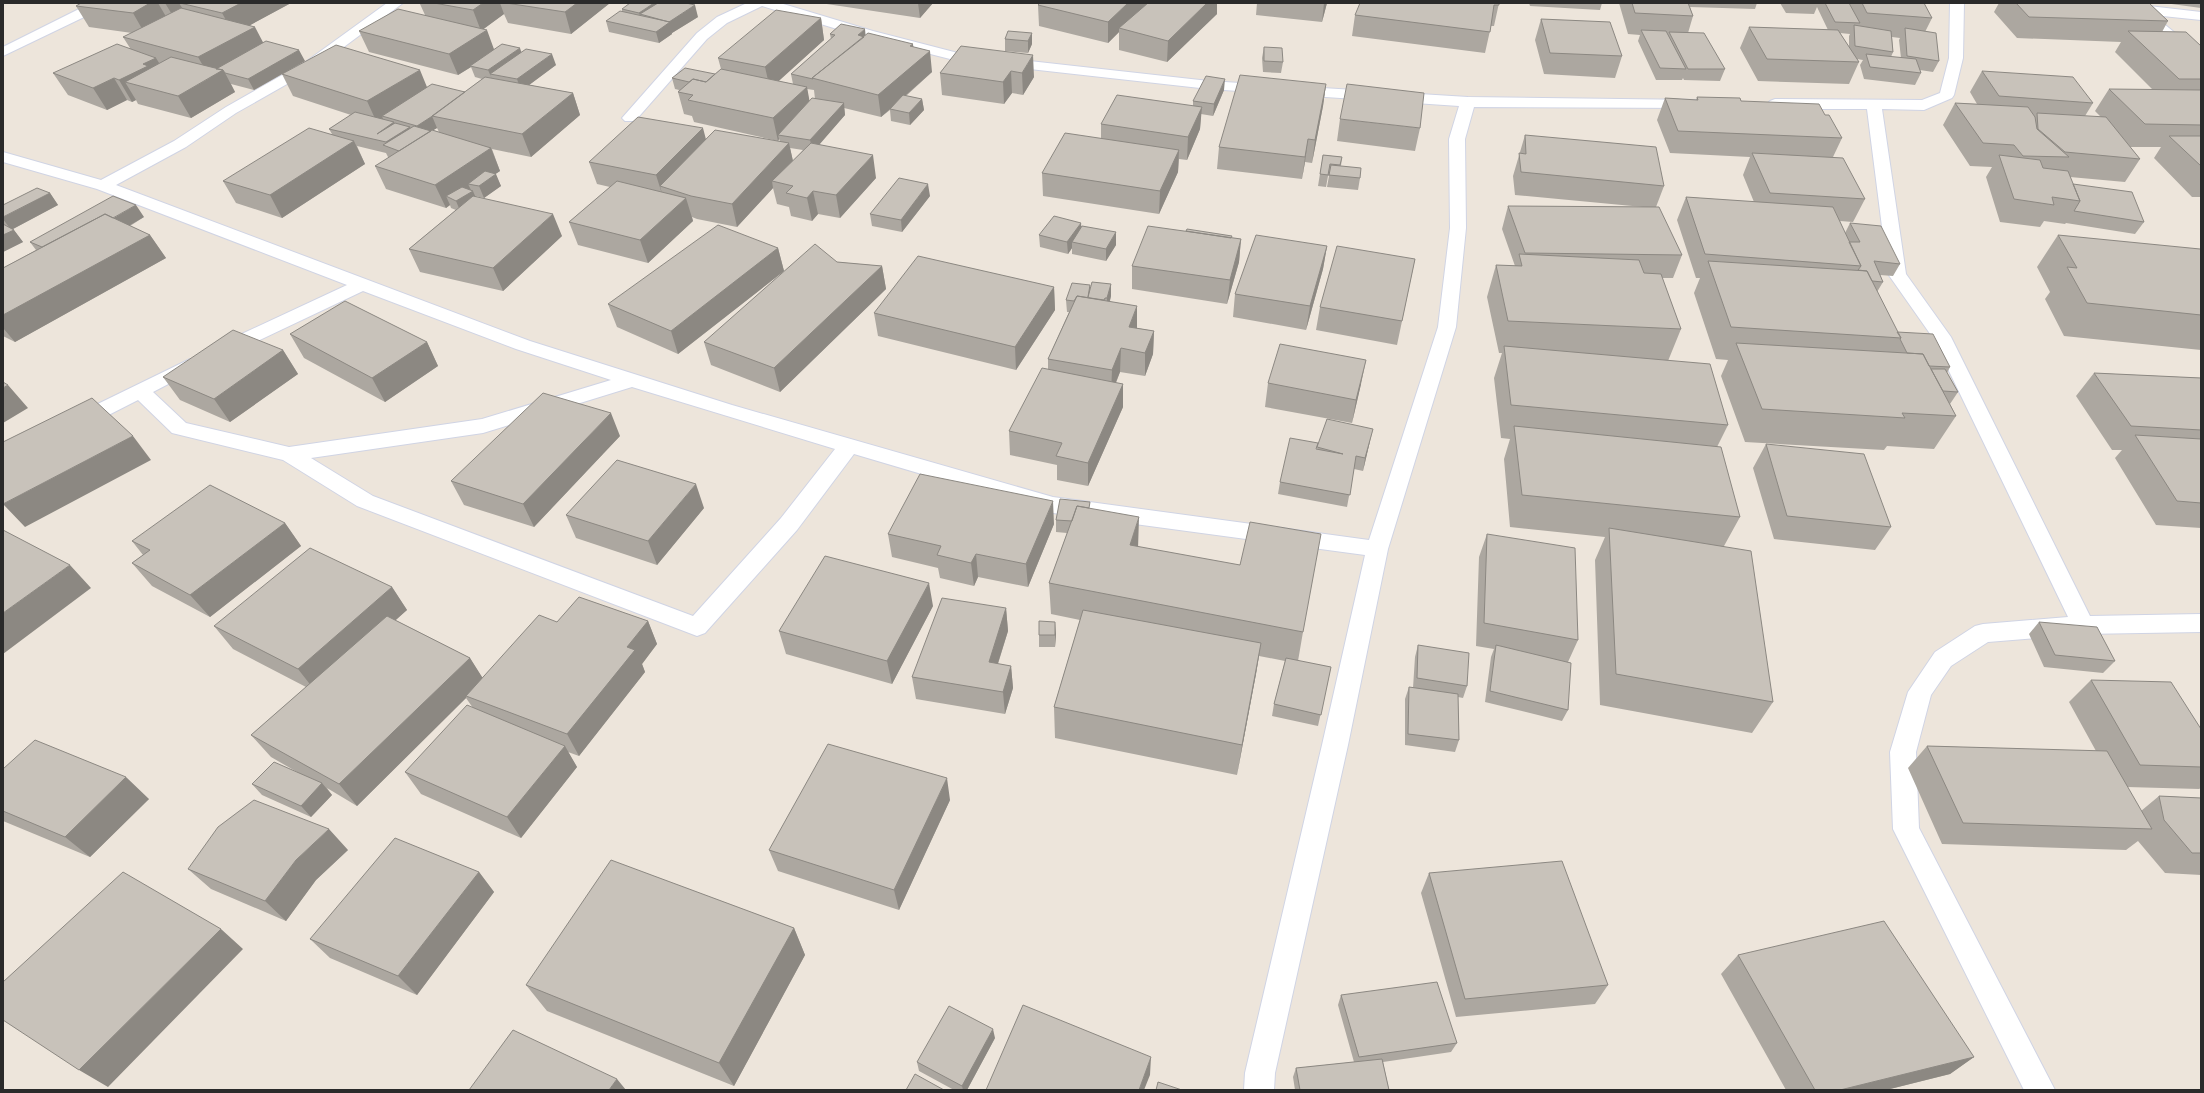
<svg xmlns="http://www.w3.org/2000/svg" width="2204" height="1093" viewBox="0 0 2204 1093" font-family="Rubik,sans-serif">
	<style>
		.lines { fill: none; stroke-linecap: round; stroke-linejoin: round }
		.minor-casing { stroke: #d0d4e4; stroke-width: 2 }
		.minor { fill: #fff; fill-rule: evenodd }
		.wall { fill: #aca7a0; fill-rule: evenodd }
		.shaded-wall { fill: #8c8882 }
		.building { fill: #c8c2ba; stroke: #8c8882 }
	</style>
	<rect width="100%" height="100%" fill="#ede5db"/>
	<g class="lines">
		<defs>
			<path id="minor" d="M91,3H109L107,6L3,56V47Z
				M387,3H403L317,67L236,113L186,147L116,185L530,341L732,405L1053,497L1369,540L1438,327L1450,228L1449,139L1459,106L1209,89L958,61L863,37L762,6L727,23L707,39L635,121H625L622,118L697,33L717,17L747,3H780L873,31L958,53L1209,81L1468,97L1698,100L1701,103L1698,106L1693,108L1474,107L1465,139L1466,228L1456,327L1388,549L1348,745L1275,1073L1274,1090H1244L1245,1073L1322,745L1365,555L1053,513L854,454L797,530L705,633L697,636L357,506L283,460L172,433L138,400L85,427L78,429L71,427L68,422L71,417L190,359L197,361L200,365L197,369L153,392L186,423L289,447L482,419L611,380L516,349L363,291L230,354L223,356L216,354L214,350L216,346L347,285L97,189L3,162V152L101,180L174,141L226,107L307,61ZM632,387L835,449L781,518L693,616L373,496L311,458L483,433Z
				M1950,3H1964L1963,58L1954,95L1952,98L1924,110L1882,109L1906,274L1951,337L2090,616L2201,614V632L2083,634L1988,642L1951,666L1931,695L1916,752L1919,828L2055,1090H2024L1897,837L1893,829L1890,752L1908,692L1935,652L1975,626L1983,624L2068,617L1933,338L1888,274L1867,109H1775L1770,107L1767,104L1770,101L1775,99L1922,100L1940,93L1949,58Z
				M2081,3H2123L2201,12V20L2153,15L2201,54V65L2196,64L2134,12L2088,7Z"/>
		</defs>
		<!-- minor casing -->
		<use href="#minor" class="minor-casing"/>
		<!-- minor -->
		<use href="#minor" class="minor"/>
	</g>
	<!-- wall -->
	<path class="wall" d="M81,3H291L250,25L263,43L305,61L284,73L427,87L465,92L482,79L475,77L471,67L458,75L369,52L359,31L425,15L420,4L416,3H610L571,34L508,23L504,14L483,29L494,50L521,52L556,65L529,85L573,93L580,115L531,157L492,149L500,171L495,174L501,186L484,198L475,196L562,236L503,291L420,272L409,249L456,210L451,208L450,205L446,208L386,189L375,166L390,157H388L386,153L357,146L365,164L282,218L236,203L223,181L332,134L329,129L351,115L293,96L282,74L254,90L231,84L235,92L191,118L138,104L136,100L132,102L127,100L107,110L68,95L53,73L130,48L123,37L132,33L89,27L76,6ZM437,128L439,132L433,130Z
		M820,3H933L920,18Z
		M1040,3H1146V4L1148,3H1217V14L1167,62L1119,50V32L1108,43L1039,26L1038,5Z
		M1257,3H1327L1322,22L1256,15Z
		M1499,3L1494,26H1491L1485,53L1352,36L1355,15Z
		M1529,3H1602L1600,10L1530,6Z
		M1619,3H1757L1755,9L1690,7L1693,16L1688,33L1725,69L1720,81L1684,80L1683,78L1682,80H1656L1638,41L1640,35L1628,34Z
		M1780,3H1924L1932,18L1925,32L1939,61L1933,72L1920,70L1921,73L1915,85L1864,79L1860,65L1863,60L1857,59L1859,62L1849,84L1758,81L1740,48L1749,27L1828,30L1817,7L1814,14L1786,13ZM1840,33L1850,34L1849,36V47ZM1892,37L1900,38L1899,40L1901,58L1891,57L1893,52Z
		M1999,3H2149L2168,21L2162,32L2201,46V197H2192L2154,158L2161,147H2130L2140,159L2125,182L2070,177L2073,184L2144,222L2135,234L2066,223L2065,224L2044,221L2040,227L2000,222L1986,177L1992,167L1970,166L1943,125L1955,103L1977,104L1970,92L1982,71L2093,103L2085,116L2101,117L2095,111L2109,89L2153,90L2115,52L2121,42L2017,38L1994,12Z
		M2164,3H2201V8Z
		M622,9L698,17L672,33V34L659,43L609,32L606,21L622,12Z
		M821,18L824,40L778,81L793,84L791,74L831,39L830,34L866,35L914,47L932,72L906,96L922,99L924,110L910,125L891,121L890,110L881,117L844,108L845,115L819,144L876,178L840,218L818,214L812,221L791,216L789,207L777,204L773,188L737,227L697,219L692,217L693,221L648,263L578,245L569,222L610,187L597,184L589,162L706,139L780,141L779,139L778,141L694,122L692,116L684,114L678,92L679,90L675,89L672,78L715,74L721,69L718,58ZM807,89L814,90L815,99L809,101ZM790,148L803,150L793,161Z
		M1541,19L1622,56L1615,78L1544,74L1535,40Z
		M1032,33V44L1028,53L1005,51V39Z
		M961,46L1034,77L1023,95L1012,93L1004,104L942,95L940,73Z
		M1264,47L1283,62L1281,73L1263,72L1262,58Z
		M1326,84L1323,106L1312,163L1305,162L1302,179L1217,169L1219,147Z
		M1224,90L1213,116L1201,114L1200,129L1187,160L1179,159L1178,172L1159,214L1043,196L1042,173L1101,138V124L1193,106V101Z
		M1697,97L1741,101L1825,115L1842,138L1833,157L1865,199L1853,222L1840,221L1845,233L1850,223L1900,264L1893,276L1880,275L1883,282L1877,292L1897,332L1950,367L1947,373L1958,392L1950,404L1956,416L1934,449L1887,446L1884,450L1745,442L1721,376L1728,360L1716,359L1694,293L1700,278H1696L1677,220L1686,197L1754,202L1743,175L1750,157L1670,153L1657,120L1665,98L1696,100Z
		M1340,119L1420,128L1415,151L1337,141Z
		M1525,135L1664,186L1656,207L1682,255L1673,278H1662L1681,329L1668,361L1728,425L1717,447L1740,517L1724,546L1773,702L1752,733L1600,705L1595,560L1605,537L1510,527L1504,459L1510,439L1501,438L1494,378L1502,353H1499L1487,297L1496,265L1515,266L1502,229L1508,206L1643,207L1515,195L1513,176Z
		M1323,155L1342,157L1341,166L1360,178L1358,190L1327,187L1329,176H1328L1326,187L1318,186Z
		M50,193L58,205L13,229L23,242L3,252V219Z
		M930,196L902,232L872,226L870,214Z
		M144,217L130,226L150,235L166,258L15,342L3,336V268L36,250L30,242Z
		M1081,226L1116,245L1106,261L1072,254V248L1068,254L1040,247L1039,235Z
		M2058,235L2201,250V350L2064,336L2045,299L2050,292L2037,267Z
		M1231,238L1241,239L1239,262L1227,304L1132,289V266Z
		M1327,246L1323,269L1306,330L1233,317L1235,294Z
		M778,248L784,271L678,354L617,327L608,304Z
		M1415,259L1397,345L1316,330L1320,307Z
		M837,262L882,266L886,289L780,392L711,365L704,342Z
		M1111,284V296L1110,301L1137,328L1154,331L1153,354L1145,376L1120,372L1116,383L1123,384V407L1088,486L1057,480V465L1010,455L1009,431L1048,369V359L1069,312H1067L1066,300L1090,285V289Z
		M1054,287L1055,310L1016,370L878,336L874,313Z
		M290,334L427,342L438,366L385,402L304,358Z
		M283,350L298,374L230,422L180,400L163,377Z
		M2094,373L2201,378V528L2156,525L2115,458L2122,450H2112L2076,396Z
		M1268,383L1361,384L1352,423L1265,407Z
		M1327,419L1370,441L1363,471L1354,469L1347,507L1278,494L1280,482L1317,449Z
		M620,436L534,527L464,505L451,481Z
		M1766,444L1891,527L1875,550L1774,539L1753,468Z
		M704,508L657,565L576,538L566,515Z
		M1090,508L1138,546L1303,632L1298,661L1331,667L1318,726L1272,716L1274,704L1285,661L1259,656L1256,674L1237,775L1055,738L1054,707L1080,620L1051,614L1049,583L1067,533L1056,532V520Z
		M285,523L301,546L210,617L152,586L132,563L143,555L132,541Z
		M1054,524L1028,587L978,577L974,586L940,578L938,568L892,557L888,534Z
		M1487,534L1578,640L1568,662V710L1562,721L1485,702L1491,657L1494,649L1476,646L1479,557Z
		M392,587L407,610L395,620L470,658L482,678L557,622L648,621L657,644L642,664L645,672L579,756L568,752L577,767L521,838L421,794L405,772L473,708L466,698L357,806L327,788L332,795L311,817L262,795L252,784L297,772L271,757L251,735L306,687L233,649L214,626Z
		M933,606L892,684L786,654L779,631Z
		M1006,608L1008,631L998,664L1011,666L1013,688L1005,714L916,699L912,677Z
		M2039,622L2115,661L2103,673L2044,667L2029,634Z
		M1056,634L1055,647H1039V635Z
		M1418,645L1467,686L1463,698L1458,697L1459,740L1455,752L1405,745V699L1409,687L1413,688L1415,657Z
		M2091,680L2201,729V788L2199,789L2127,787L2141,811L2159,796L2201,798V875L2165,873L2138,841L2126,850L1942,844L1908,768L1927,746L2096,751L2069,702Z
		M3,769L149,799L90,857L3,821Z
		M950,800L899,910L778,871L769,850Z
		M348,850L316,880L286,921L211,889L188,869Z
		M479,872L494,892L417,995L330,958L310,939Z
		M1429,873L1608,985L1595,1004L1456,1017L1421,893Z
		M794,928L805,955L734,1086L547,1011L526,985Z
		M1738,955L1974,1057L1950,1074L1886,1090H1786L1721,974Z
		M1341,995L1457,1043L1451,1052L1383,1062L1389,1090H1295L1293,1077L1296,1068L1354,1062L1338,1005Z
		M995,1038L967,1090H954L919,1071L917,1062Z"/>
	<!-- shaded-wall -->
	<path class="shaded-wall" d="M150,3H158L168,20L145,34L133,13Z
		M165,3H179L186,14L176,21Z
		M241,3H291L234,34L222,13Z
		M483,3H500L504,14L481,31L473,10Z
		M577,3H610L571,34L565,12Z
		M654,3H664L640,14L643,24L639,13Z
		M918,3H933L920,18Z
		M1128,3H1146V7L1119,28V32L1108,43V22Z
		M1207,3H1217V14L1167,62L1168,41Z
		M1324,3H1327L1322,22Z
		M695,5L698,17L672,33L669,22Z
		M821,18L824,40L770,89L765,67Z
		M670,22L672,34L659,43L656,32Z
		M255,27L266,48L224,71L235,92L191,118L178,96L210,78L198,57Z
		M865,29L866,40L858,35Z
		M487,30L495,52L470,66L471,67L458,75L449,54Z
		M1032,33V44L1028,53V41Z
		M913,44L915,63L930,51L932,72L881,117L878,95L910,46Z
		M520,48L524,60L490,74L493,81L488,70Z
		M299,50L305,61L254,90L248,79Z
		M552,54L556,65L521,91L517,79Z
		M1033,55L1034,77L1023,95L1022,73Z
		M156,58L169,79L125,82L136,100L132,102L119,80L143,64Z
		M420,70L429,92L382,116L383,119L377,123L367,101Z
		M1011,71L1012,93L1004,104L1003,82Z
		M114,78L127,100L107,110L93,88Z
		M1225,79L1224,90L1213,116L1214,104Z
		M1326,84L1323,106L1312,163L1315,140Z
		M807,87L811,109L778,135L779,139L778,141L773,118Z
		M468,93L432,116L437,128L422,137L417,126Z
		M573,93L580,115L531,157L522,134Z
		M922,99L924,110L910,125L909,113Z
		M844,103L845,115L813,152L810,140Z
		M1202,107L1200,129L1187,160L1188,137Z
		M394,122L399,134L410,127L416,139L388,147L386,142L377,134Z
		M703,128L709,151L660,186L663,197L656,175Z
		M1308,139L1305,162L1302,179L1305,157Z
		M354,141L365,164L282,218L270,195Z
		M789,143L794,166L772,181L773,188L737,227L732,204Z
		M491,148L500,171L478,186L468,184L471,190L446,196L450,205L446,208L435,185Z
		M1179,150L1178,172L1159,214L1160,191Z
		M873,155L876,178L840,218L836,195Z
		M496,174L501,186L484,198L479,186Z
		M928,184L930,196L902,232L901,220Z
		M473,191L478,203L461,213L456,201Z
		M813,191L818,214L812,221L807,198Z
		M50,193L58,205L11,230L3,219V217Z
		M686,198L693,221L648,263L640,240Z
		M136,205L144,217L63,264L55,252Z
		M553,214L562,236L503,291L493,268Z
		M1081,223L1082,235L1072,242V248L1068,254L1067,242Z
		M14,230L23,242L3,252V235Z
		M1116,232V245L1106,261V249Z
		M150,235L166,258L15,342L3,328V315Z
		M1241,239L1239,262L1227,304L1230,280Z
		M1327,246L1323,269L1306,330L1310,306Z
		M778,248L784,271L678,354L671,331Z
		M882,266L886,289L780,392L774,368Z
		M1111,284V296L1107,311V298Z
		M1054,287L1055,310L1016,370L1015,347Z
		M1137,306V329L1129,350V327Z
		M1154,331L1153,354L1145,376V353Z
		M427,342L438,366L385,402L372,378Z
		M1121,348L1120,372L1111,394L1112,370Z
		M283,350L298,374L230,422L214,399Z
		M1366,360L1361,384L1352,423L1356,400Z
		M1123,384V407L1088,486V463Z
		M8,385L28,408L3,423V388Z
		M611,413L620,436L534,527L523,504Z
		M1373,429L1370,441L1363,471L1365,458Z
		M133,436L151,460L25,527L3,504Z
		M696,484L704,508L657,565L648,541Z
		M1053,501L1054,524L1028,587L1026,564Z
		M1139,517L1138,549L1130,545Z
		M285,523L301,546L210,617L190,595Z
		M976,554L978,577L974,586L971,563Z
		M70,565L91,588L3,654V613Z
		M929,583L933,606L892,684L887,661Z
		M392,587L407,610L316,692L298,669Z
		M1006,608L1008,631L991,685L989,662Z
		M648,621L657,644L642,664L645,672L579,756L567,734L627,647Z
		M1055,622L1056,634L1055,647Z
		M1261,643L1256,674L1237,775L1242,745Z
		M470,658L484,680L466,696V698L357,806L339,784Z
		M1011,666L1013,688L1005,714L1003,692Z
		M565,746L577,767L521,838L507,817Z
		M126,777L149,799L90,857L65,837Z
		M947,778L950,800L899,910L894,890Z
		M322,783L332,795L311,817L301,806Z
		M329,829L348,850L316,880L286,921L265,901L296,860Z
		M479,872L494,892L417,995L398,976Z
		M794,928L805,955L734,1086L719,1063Z
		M221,929L243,949L108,1087L79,1070Z
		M993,1029L995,1038L967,1090H963L962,1086Z
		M1151,1057L1150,1075L1144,1090H1139Z
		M1974,1057L1950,1074L1886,1090H1840Z
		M617,1079L626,1090H609Z"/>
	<!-- building -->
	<path class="building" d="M81,3H150L133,13L76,6Z
		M180,3H241L222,13Z
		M434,3H483L473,10Z
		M506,3H577L565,12Z
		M630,3H654L639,13L622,9Z
		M658,3H686L695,5L669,22L640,14Z
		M1040,3H1128L1108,22L1038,5Z
		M1148,3H1207L1168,41L1119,28Z
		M1360,3H1499V5H1494L1490,32L1355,15Z
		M1632,3H1688L1693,16L1635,13Z
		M1825,3H1849L1860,23L1835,22Z
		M1862,3H1924L1932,18L1867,13Z
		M2016,3H2149L2168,21L2029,17Z
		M181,8L255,27L198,57L123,37Z
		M398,9L487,30L449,54L359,31Z
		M776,10L821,18L765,67L718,58Z
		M620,11L670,22L656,32L606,21Z
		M1541,19L1610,22L1622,56L1550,53Z
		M841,24L865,29L858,35L864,37L812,78L813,79L791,74L835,35L830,34Z
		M1854,25L1891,31L1893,52L1855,46Z
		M1749,27L1838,30L1859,62L1767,59Z
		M1905,28L1936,33L1939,61L1907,56Z
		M1641,30L1666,31L1686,69L1660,68Z
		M1008,31L1032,33L1028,41L1005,39Z
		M2128,31L2186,32L2201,46V79H2179Z
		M1669,32L1704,33L1725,69H1688Z
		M868,33L913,44L910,46L930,51L878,95L812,78Z
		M266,41L299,50L248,79L225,73L223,70L216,69Z
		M117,44L156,58L143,64L148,66L119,80L114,78L93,88L53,73Z
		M502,44L520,48L488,70L470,66Z
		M336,45L420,70L367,101L282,74Z
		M961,46L1033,55L1022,73L1011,71L1003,82L940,73Z
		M1264,47L1282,48L1283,62L1264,61Z
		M526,49L552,54L517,79L490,74Z
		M1866,54L1916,59L1921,73L1870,67Z
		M171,57L223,70L178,96L125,82Z
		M685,68L715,74L706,82L693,79L689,82L672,78Z
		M721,69L807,87L773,118L688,100L693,95L678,92L693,79L706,82Z
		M1982,71L2073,77L2093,103L1999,96Z
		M1240,75L1326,84L1315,140L1308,139L1305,157L1219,147Z
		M1206,76L1225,79L1214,104L1193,101Z
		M485,77L573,93L522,134L432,116Z
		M432,84L465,92L434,115L417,126L382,116Z
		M1347,84L1424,93L1420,128L1340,119Z
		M2109,89L2201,90V125L2145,124Z
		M903,95L922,99L909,113L890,109Z
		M1117,95L1202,107L1188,137L1101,124Z
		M1697,97L1740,98L1741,101L1819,104L1825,115H1829L1842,138L1678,131L1665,98L1698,100Z
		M812,98L844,103L810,140L778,135Z
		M1955,103L2028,107L2035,117L2037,129L2069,157L2023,156L2014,145L1983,143Z
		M355,112L394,122L377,134L395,123L410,127L386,142L329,129Z
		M2037,113L2106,117L2140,159L2065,152L2038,129Z
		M638,117L703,128L656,175L589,162Z
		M414,126L431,131L399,151L383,145Z
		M309,128L354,141L270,195L223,181Z
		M432,130L491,148L435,185L375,166Z
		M715,130L789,143L732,204L691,196L660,186Z
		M1065,133L1179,150L1160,191L1042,173Z
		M1525,135L1656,147L1664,186L1521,172L1519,153L1526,154Z
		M2169,136H2201V166Z
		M811,143L873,155L836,195L813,191L807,198L786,193L793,186L772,181Z
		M1752,153L1843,158L1865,199L1770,193Z
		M1323,155L1342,157L1340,165L1330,164L1328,175L1320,174Z
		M1999,155L2040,160L2043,168L2068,171L2080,201L2052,197L2054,205L2014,199Z
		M1331,165L1361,168L1360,178L1329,175Z
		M485,171L496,174L479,186L468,184Z
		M899,178L928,184L901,220L870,214Z
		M617,181L686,198L640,240L569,222Z
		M2073,184L2132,192L2144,222L2074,211L2080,201Z
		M462,187L473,191L456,201L446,196Z
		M37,188L50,193L3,217V205Z
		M113,196L136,205L113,218L105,214L42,247L30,242Z
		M473,196L553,214L493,268L409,249Z
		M1686,197L1833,207L1861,266L1705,254Z
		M1508,206L1659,207L1682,255L1525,253Z
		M105,214L150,235L3,315V268Z
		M1054,216L1081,223L1067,242L1039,235Z
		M1850,223L1881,226L1900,264L1874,261L1883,282L1872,281L1867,271L1858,270L1861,266L1849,242H1860Z
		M3,224L14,230L3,235Z
		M718,225L778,248L671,331L608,304Z
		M1082,226L1116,232L1106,249L1072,242Z
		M1148,226L1241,239L1230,280L1132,266Z
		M1187,229L1232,236L1231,238L1186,231Z
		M1256,235L1327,246L1310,306L1235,294Z
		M2058,235L2200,249L2201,250V315L2087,303L2067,267L2077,268Z
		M815,244L837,262L882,266L774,368L704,342Z
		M1337,246L1415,259L1402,321L1320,307Z
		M1519,254L1639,260L1644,273L1661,274L1681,329L1508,321L1496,265L1522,266Z
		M918,256L1054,287L1015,347L874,313Z
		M1708,261L1867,271L1901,338L1731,327Z
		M1092,282L1111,284L1107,298H1105L1104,300L1077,296L1074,301L1066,300L1072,283L1090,285L1088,297Z
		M1077,296L1137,306L1129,327L1154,331L1145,353L1121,348L1112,370L1048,359Z
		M345,301L427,342L372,378L290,334Z
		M233,330L283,350L214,399L163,377Z
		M1897,332L1933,334L1950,367L1929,366L1923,354L1907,353L1900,339L1901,338Z
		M1736,343L1923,354L1956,416L1902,413L1905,418L1762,409Z
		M1280,344L1366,360L1356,400L1268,383Z
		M1504,346L1710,364L1728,425L1511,405Z
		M1042,368L1123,384L1088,463L1056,456L1062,443L1009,431Z
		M1931,369H1945L1958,392L1943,391Z
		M2094,373L2201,378V430L2131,426Z
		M3,382L8,385L3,388Z
		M543,393L611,413L523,504L451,481Z
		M92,398L133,436L3,504V442Z
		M1327,419L1373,429L1365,458L1356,456L1350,495L1280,482L1290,438L1318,443L1316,449L1343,454L1317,447Z
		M1514,426L1721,447L1740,517L1522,495Z
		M2135,435L2201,439V503L2177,501Z
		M1766,444L1864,454L1891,527L1787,516Z
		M617,460L696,484L648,541L566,515Z
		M920,474L1053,501L1026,564L976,554L971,563L937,555L941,546L888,534Z
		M210,485L285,523L190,595L132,563L150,550L132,541Z
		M1060,499L1090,502L1089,508L1077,506L1072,521L1056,520Z
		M1077,506L1139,517L1130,545L1240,565L1250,522L1321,534L1303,632L1049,583Z
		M1609,528L1751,551L1773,702L1616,674Z
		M3,530L70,565L3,613Z
		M1487,534L1575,548L1578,640L1484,623Z
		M310,548L392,587L298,669L214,626Z
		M825,556L929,583L887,661L779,631Z
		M579,597L648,621L627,647L635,650L567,734L466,696L539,615L557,622Z
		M942,598L1006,608L989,662L1011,666L1003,692L912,677Z
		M1083,610L1261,643L1242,745L1054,707Z
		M387,616L470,658L339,784L251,735Z
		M1039,621L1055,622V635H1039Z
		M2039,622L2097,627L2115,661L2055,655Z
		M1418,645L1469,653L1467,686L1417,678Z
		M1496,645L1571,663L1568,710L1490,691Z
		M1286,658L1331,667L1321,715L1274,704Z
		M2091,680L2171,682L2201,729V767L2140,765Z
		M1409,687L1458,694L1459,740L1408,734Z
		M467,705L565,746L507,817L405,772Z
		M35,740L126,777L65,837L3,811V769Z
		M828,744L947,778L894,890L769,850Z
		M1927,746L2107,751L2152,829L1963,823Z
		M274,762L322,783L301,806L252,784Z
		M2159,796L2201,798V853H2192L2164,820Z
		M254,800L329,829L296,860L265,901L188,869L218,827Z
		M395,838L479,872L398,976L310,939Z
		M611,860L794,928L719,1063L526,985Z
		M1562,861L1608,985L1465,999L1429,873Z
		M123,872L221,929L79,1070L3,1020V982Z
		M1884,921L1974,1057L1840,1090H1815L1738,955Z
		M1437,982L1457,1043L1359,1057L1341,995Z
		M1023,1005L1151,1057L1139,1090H986Z
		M949,1006L993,1029L962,1086L917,1062Z
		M513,1030L617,1079L609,1090H469Z
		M1382,1059L1389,1090H1300L1296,1068Z
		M915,1074L944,1090H906Z
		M1158,1082L1182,1090H1156Z"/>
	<!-- border -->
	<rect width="2204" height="1093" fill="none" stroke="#2a2a2a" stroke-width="8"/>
</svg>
